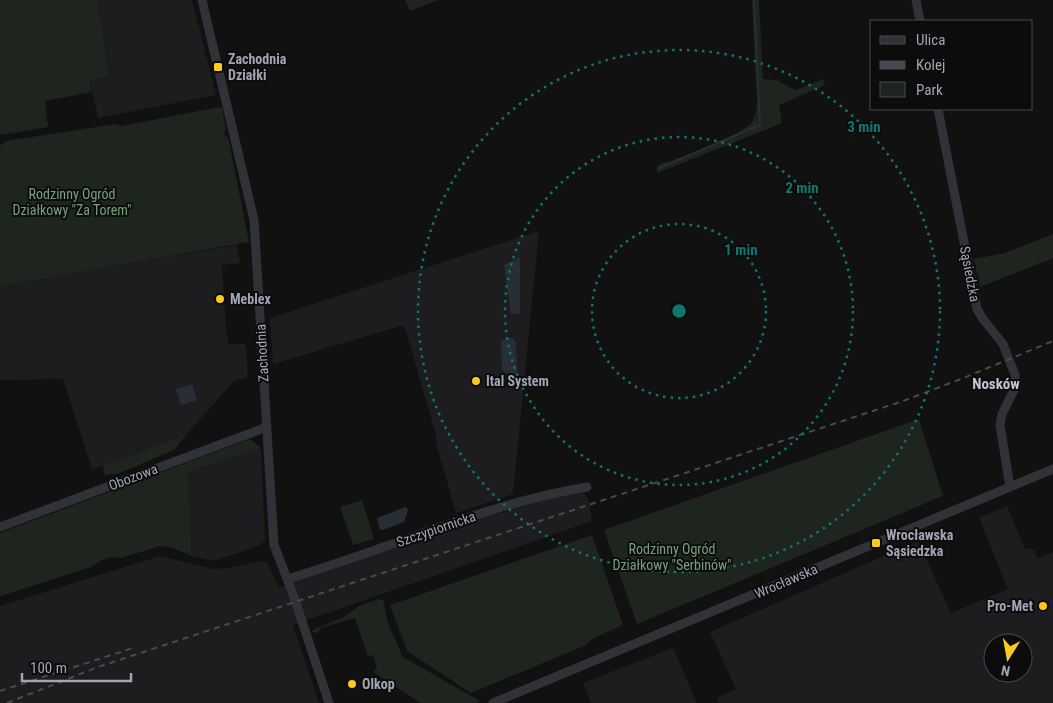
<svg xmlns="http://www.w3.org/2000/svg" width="1053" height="703" viewBox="0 0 1053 703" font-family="'Roboto Condensed',sans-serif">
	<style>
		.built { fill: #1d1d1f; fill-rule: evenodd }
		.green { fill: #1d251e }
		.water { fill: #272e36 }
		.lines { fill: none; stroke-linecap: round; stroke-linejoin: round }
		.stream { stroke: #272e36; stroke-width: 2 }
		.minor { stroke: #313237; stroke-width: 9 }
		.rail { stroke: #484951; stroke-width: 2; stroke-dasharray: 6 5; stroke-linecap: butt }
		.ring { fill: none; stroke: #0f766e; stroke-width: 2.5; stroke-dasharray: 2.5 5 }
		.poi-dot { fill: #faca20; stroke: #0c0c0d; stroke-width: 2 }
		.labels { text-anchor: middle; stroke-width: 4; stroke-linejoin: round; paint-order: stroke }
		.poi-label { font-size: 14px; font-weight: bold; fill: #a1a5b4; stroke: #0c0c0d; text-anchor: start }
		.park-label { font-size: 14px; fill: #77a07e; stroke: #0c0c0d }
		.street-label { font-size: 14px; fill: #a1a5b4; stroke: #0c0c0d }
		.neighbourhood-label { font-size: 15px; font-weight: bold; fill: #c2c4d0; stroke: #0c0c0d }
		.centre { fill: #0f766e; stroke: #0c0c0d; stroke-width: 2.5 }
		.ring-label { font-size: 15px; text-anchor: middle; font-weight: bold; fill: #0f766e; stroke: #0c0c0d; stroke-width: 4; stroke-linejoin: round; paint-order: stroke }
	</style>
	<rect width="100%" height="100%" fill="#111112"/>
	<!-- built -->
	<path class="built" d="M98,0H192L216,95L98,118L90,81L109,76Z
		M539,231L513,494L456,513L436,443V435L405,327L400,326L273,364L270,318Z
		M237,245L240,263L222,265L226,329L229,344H244L246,345L248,377L234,381L186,435L92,469L63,379L0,380V285Z
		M261,448L265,540L259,546L213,561L192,556L188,472Z
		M581,490L588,498L592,521L293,625L319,703H0V606L160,556L213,569L228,568L263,561L267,563L279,588L293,581L482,518Z
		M1007,506L1025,549L1029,548L1034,550L1038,558L1053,552V703H719L717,698L736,689L710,632L918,541L951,613L1008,589L979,518ZM993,643H1023V673H993Z
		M673,648L697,703H591L583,683Z"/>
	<!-- green -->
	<path class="green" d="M0,0H98L109,76L90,81L92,92L45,101L48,127L0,135Z
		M405,0H438L410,11Z
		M752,0H759L763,79L776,80L795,90L823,79L825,85L779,105L782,123L657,173V166L662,163C678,161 743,134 752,122C756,116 756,109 757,103Z
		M219,107L222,108L226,130L224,132L225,136L228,137L249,242L0,286V145L6,141L116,124L122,126Z
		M1053,234V258L980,287L974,259L1005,253Z
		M919,419L943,496L637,624L604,530Z
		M186,435L174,450L117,474L104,475L103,465Z
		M250,439L261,448L188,472L192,556L171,547L160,546L121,558L111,557L100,561L91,567L1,596L0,595V533Z
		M362,500L374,539L353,545L340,507Z
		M592,535L623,625L594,638L584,646L471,693L407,651L390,605Z
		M378,599L383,600L388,623L403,657L480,701L476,703H421L373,672L377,668L373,655L368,656L355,618L320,628L318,633L312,632L313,630L344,617L359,606Z"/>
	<!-- water -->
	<path class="water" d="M520,257V313L511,314L504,265Z
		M507,338H513L516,342L517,372L514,374L504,372L502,370L501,341Z
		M192,384L197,400L181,405L176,389Z
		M406,507L408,510L404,522L383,530H380L377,518Z"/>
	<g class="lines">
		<!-- stream -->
		<path class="stream" d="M659,168L760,125L754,0"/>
		<!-- minor -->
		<path class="minor" d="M202,0L254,220L274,545L293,594L329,703
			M916,0L920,21
			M938,109L977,309L983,319L1003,344L1015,375L1014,390L1002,414L1000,425L1010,487
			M0,527L267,427
			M287,579C387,550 484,504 587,487
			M493,703L1053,469"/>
		<!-- rail -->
		<path class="rail" d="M0,691L133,648
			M7,703L98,667L903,401L961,379L1053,341"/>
	</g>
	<!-- distance rings -->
	<g class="ring">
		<circle cx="679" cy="311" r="87"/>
		<circle cx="679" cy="311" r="174"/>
		<circle cx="679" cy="311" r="261"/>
	</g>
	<!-- markers -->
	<g class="poi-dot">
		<rect x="213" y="62" width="10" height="10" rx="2.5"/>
		<circle cx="220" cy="299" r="5"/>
		<circle cx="476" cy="381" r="5"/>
		<rect x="871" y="538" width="10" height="10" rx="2.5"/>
		<circle cx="1043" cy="606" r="5"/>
		<circle cx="352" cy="684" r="5"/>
	</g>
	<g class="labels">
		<!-- poi labels -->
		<g class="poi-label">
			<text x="228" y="64">Zachodnia<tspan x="228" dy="16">Działki</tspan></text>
			<text x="230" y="304">Meblex</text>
			<text x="486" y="386">Ital System</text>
			<text x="886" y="540">Wrocławska<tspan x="886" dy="16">Sąsiedzka</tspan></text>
			<text x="1033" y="611" text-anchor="end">Pro-Met</text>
			<text x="362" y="689">Olkop</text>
		</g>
		<!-- park labels -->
		<g class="park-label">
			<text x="72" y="199">Rodzinny Ogród<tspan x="72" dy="16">Działkowy "Za Torem"</tspan></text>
			<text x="672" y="554">Rodzinny Ogród<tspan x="672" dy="16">Działkowy "Serbinów"</tspan></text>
		</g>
		<!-- street labels -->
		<g class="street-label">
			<text transform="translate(970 274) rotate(79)" y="5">Sąsiedzka</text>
			<text transform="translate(262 353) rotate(-93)" y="5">Zachodnia</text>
			<text transform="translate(133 477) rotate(-21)" y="5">Obozowa</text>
			<text transform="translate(436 529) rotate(-19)" y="5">Szczypiornicka</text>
			<text transform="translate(786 581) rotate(-23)" y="5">Wrocławska</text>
		</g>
		<!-- neighbourhood labels -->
		<g class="neighbourhood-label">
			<text x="996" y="389">Nosków</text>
		</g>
	</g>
	<circle cx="679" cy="311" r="8" class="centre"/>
	<g class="ring-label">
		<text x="864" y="132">3 min</text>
		<text x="802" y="193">2 min</text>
		<text x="741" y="255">1 min</text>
	</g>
	<!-- legend -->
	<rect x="870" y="20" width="162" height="90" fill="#0c0c0d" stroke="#484950"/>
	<rect x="880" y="36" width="25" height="8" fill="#313237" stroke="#484950"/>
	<text x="916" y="45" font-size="15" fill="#a1a5b4">Ulica</text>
	<rect x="880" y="61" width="25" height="8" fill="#484951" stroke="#484950"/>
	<text x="916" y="70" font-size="15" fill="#a1a5b4">Kolej</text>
	<rect x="880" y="82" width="25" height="15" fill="#1d251e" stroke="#484950"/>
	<text x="916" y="95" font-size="15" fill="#a1a5b4">Park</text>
	<!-- north arrow -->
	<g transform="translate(1008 658) rotate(191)"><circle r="24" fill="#0c0c0d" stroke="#484950"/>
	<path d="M0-4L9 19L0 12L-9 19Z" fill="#faca20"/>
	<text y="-8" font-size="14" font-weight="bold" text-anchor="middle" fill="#a1a5b4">N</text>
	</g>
	<!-- scale -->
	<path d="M22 673v8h109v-8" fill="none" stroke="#a1a5b4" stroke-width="2.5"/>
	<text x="30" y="673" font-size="15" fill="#a1a5b4" stroke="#0c0c0d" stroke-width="4" paint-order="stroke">100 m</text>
</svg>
